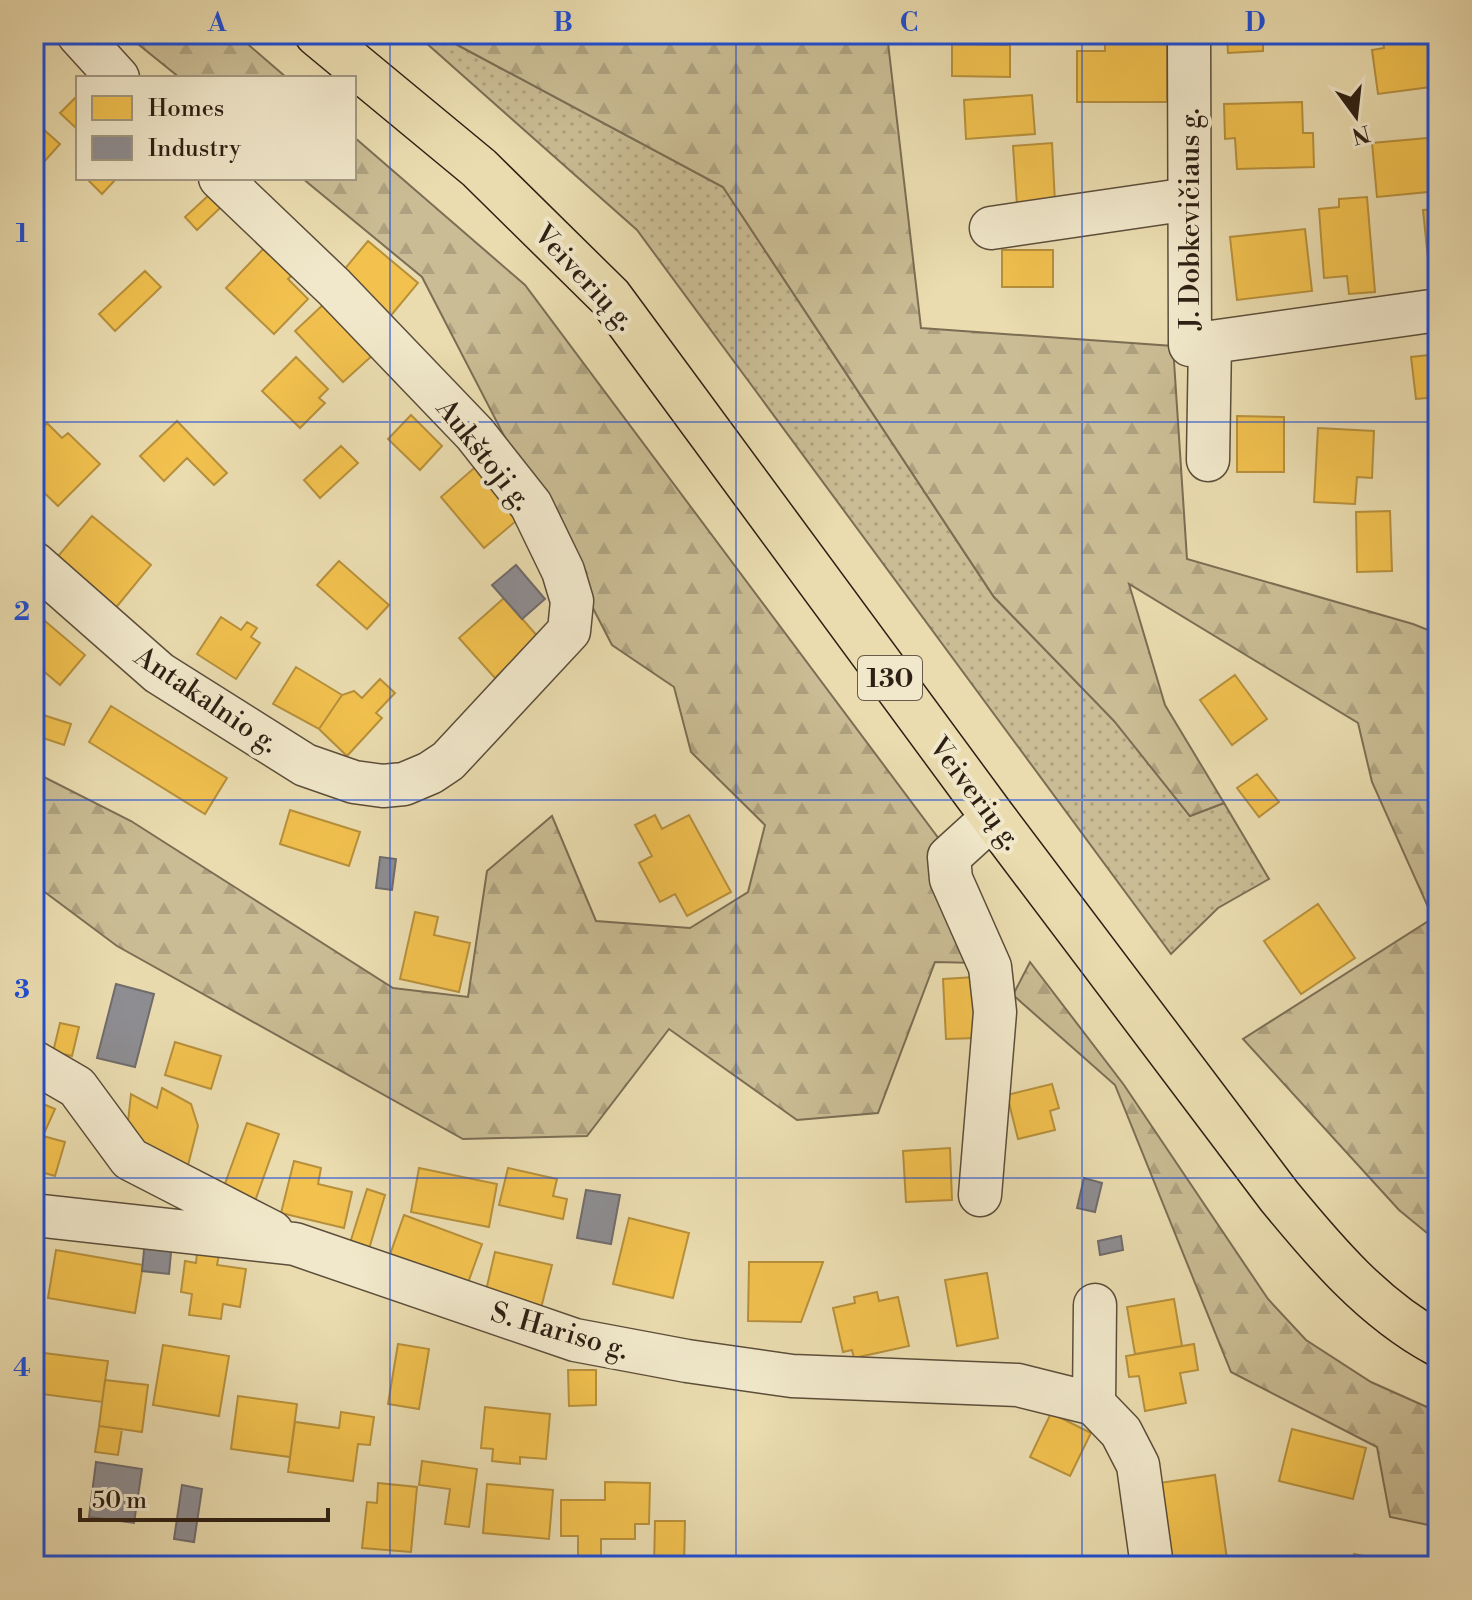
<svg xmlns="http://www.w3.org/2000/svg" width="1472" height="1600" viewBox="0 0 1472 1600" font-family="'Libre Bodoni',serif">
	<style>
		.grass { fill: url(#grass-dots); stroke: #7c6e54; stroke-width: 2 }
		.forest { fill: url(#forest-firs); stroke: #7c6e54; stroke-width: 2 }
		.homes { fill: #f2c14e; stroke: #b7903c; stroke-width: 2 }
		.industry { fill: #8d8d92; stroke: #706c6c; stroke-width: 2 }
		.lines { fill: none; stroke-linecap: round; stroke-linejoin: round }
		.minor-casing { stroke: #5c4e3a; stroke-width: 45 }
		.major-casing { stroke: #2d1f13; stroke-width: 47 }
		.minor { stroke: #f1e8cb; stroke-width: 42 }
		.major { stroke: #eadcaf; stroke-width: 44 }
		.grid { fill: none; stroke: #1d4ed8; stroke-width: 2; stroke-opacity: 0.55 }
		.labels { text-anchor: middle; stroke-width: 8; stroke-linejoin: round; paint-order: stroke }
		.shield { fill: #f1e8cb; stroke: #685b4a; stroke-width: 2 }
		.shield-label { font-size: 26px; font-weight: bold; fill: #2d1f13 }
		.street-label { font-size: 28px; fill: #2d1f13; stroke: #f1e8cb }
		.neatline { fill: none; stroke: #1d4ed8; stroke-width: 3 }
		.grid-label { font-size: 26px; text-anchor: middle; font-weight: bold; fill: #1d4ed8 }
	</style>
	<defs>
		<pattern id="grass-dots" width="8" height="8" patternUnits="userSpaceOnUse" patternTransform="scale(2)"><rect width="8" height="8" fill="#cabc94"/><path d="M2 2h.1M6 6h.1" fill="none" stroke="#aea17f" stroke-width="1.8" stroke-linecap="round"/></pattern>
		<pattern id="forest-firs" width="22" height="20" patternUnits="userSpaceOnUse" patternTransform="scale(2)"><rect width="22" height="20" fill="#cabc94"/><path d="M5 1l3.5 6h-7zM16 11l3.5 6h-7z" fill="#aea17f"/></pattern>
	</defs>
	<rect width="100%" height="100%" fill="#eadcaf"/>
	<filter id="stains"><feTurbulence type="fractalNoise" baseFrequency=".0025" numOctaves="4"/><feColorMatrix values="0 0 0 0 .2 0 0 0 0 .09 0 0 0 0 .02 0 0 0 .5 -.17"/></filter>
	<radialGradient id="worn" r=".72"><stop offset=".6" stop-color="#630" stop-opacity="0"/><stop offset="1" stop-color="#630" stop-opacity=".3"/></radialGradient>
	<!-- grass -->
	<path class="grass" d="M416,34H437L723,187L994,597L1115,721L1190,816L1224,803L1269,879L1218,908L1171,954L637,230Z"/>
	<!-- forest -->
	<path class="forest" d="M133,34H236L287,78H180L133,40Z
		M437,34H887L921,328L1173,346L1187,559L1413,624L1438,634V1242L1399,1210L1243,1039L1433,918L1372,782L1358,723L1129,584L1165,705L1224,803L1190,816L1114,721L994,597L723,187Z
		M354,137L525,285L945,847L977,963L935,962L878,1113L797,1120L669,1029L587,1136L463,1139L117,946L34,884V772L131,821L393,988L468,997L487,871L552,816L596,921L690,928L748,892L765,825L691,752L674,687L612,645L422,277L302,178H354Z
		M1030,962L1124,1085L1268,1299L1306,1340L1371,1382L1438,1412V1527L1390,1517L1377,1447L1231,1372L1115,1085L1013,995Z"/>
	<!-- homes -->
	<path class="homes" d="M1105,34H1167V102H1077V51H1105Z
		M1227,34H1263V51L1228,53Z
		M1382,34H1438V86L1378,94L1372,50L1384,48Z
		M952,44L1010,45V77L952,76Z
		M78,95V130L60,113Z
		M1032,95L1035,134L966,139L964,100Z
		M1302,102L1303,133H1313L1314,167L1237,169L1235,138L1225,139L1224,104Z
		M42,128L60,144L34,173V138Z
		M1438,137V191L1377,197L1372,143Z
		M1052,143L1055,203L1017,205L1013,146Z
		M86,178H117L102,194Z
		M209,195L221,207L197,230L185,217Z
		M1367,197L1375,292L1349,294L1347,276L1324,278L1319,209L1339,207V199Z
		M1438,209V277L1430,278L1423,210Z
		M1305,229L1312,291L1237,300L1230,237Z
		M368,241L418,283L388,319L338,277Z
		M267,245L295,272L288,279L308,299L274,334L226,288Z
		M1002,250H1053V287H1002Z
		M145,271L161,287L115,331L99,314Z
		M326,302L374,354L343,382L295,331Z
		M1438,354V397L1416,399L1411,357Z
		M296,357L328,389L319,398L325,403L300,428L262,391Z
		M411,415L442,446L420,470L388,439Z
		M1237,416L1284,417V472H1237Z
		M177,421L227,473L214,485L187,458L164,481L140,456Z
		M47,423L62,438L68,433L100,464L58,506L34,483V437Z
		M1318,428L1374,431L1372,478L1357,477L1355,504L1314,502Z
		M341,446L358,463L320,498L304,480Z
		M480,463L523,515L484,548L441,497Z
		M1390,511L1392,571L1357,572L1356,512Z
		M92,516L151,565L114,610L54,561Z
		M339,561L389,605L367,629L317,585Z
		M504,598L539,638L495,678L459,638Z
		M221,617L241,630L247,622L257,628L251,637L260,643L236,679L197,654Z
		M45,621L85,655L60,685L34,663V635Z
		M296,667L342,695L319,729L273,704Z
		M1235,675L1267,719L1232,745L1200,700Z
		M380,679L395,693L376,713L382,718L347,756L319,729L342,695L354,691L362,698Z
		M111,706L227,778L205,814L89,742Z
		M34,712L71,724L64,745L34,735Z
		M1257,774L1279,802L1259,817L1237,788Z
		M290,810L360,832L349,866L280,844Z
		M655,815L662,829L689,815L731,892L687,916L675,894L660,902L639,863L652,856L635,825Z
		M1318,904L1355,958L1301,994L1264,941Z
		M415,912L438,917L434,935L470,943L459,992L400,979Z
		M975,977L978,1038L946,1039L943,979Z
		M60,1023L79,1027L72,1056L53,1052Z
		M175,1042L221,1056L211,1089L165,1075Z
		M1052,1084L1059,1108L1050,1111L1055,1130L1018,1139L1007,1095Z
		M162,1088L191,1104L198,1126L185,1177L126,1140L131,1094L157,1108Z
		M34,1100L55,1109L43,1136L34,1132Z
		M247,1123L279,1134L254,1204L222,1192Z
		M43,1136L65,1142L55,1176L34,1170Z
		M950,1148L952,1200L906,1202L903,1151Z
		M294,1161L321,1168L318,1184L352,1192L344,1228L281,1213Z
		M419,1168L497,1184L489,1227L411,1212Z
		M508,1168L557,1179L553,1196L567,1199L563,1219L499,1205Z
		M367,1189L385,1195L369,1249L350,1243Z
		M404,1215L482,1244L465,1291L387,1263Z
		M629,1218L689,1233L673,1298L613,1284Z
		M56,1250L143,1265L135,1313L48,1298Z
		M495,1252L552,1265L540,1312L484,1299Z
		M197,1253L219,1255L217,1265L246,1269L240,1307L223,1304L221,1319L189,1315L192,1294L181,1292L185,1261L196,1263Z
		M749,1262H823L801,1322L748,1321Z
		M987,1273L998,1338L957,1346L945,1280Z
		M877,1292L879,1301L898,1297L909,1346L854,1358L852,1350L843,1352L833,1308L855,1303L854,1297Z
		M1174,1299L1182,1346L1135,1354L1127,1307Z
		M398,1344L429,1349L419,1409L388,1404Z
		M1194,1344L1198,1370L1180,1373L1186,1403L1145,1411L1139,1376L1129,1377L1126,1356Z
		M163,1345L229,1356L219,1416L153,1405Z
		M36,1352L108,1361L102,1402L34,1393Z
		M568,1370H596V1405L569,1406Z
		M105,1380L148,1385L142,1432L99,1426Z
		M238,1396L297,1404L290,1457L231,1449Z
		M485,1407L550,1414L546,1459L520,1457V1464L492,1461L493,1449L481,1448Z
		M341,1412L374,1417L370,1445L358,1444L353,1481L288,1472L295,1422L339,1428Z
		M1051,1413L1091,1433L1070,1476L1030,1457Z
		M99,1426L122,1429L118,1455L95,1452Z
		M1292,1429L1366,1448L1353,1499L1279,1481Z
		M422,1461L477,1469L469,1527L445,1524L450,1489L419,1485Z
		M1215,1475L1228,1566H1171L1159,1483Z
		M605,1482L650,1483L649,1524H635V1539H601V1556H578V1536H561V1500H605Z
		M378,1483L417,1487L411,1552L362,1548L367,1502L377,1503Z
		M487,1484L553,1490L549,1539L483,1533Z
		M655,1521H685L684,1566H654Z
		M1354,1554L1414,1566H1352Z"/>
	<!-- industry -->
	<path class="industry" d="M516,565L545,599L522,619L492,585Z
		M380,857L396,859L392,890L376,888Z
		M116,984L154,994L135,1067L97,1058Z
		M1084,1178L1102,1183L1095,1212L1077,1208Z
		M586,1190L620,1195L611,1244L577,1238Z
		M1121,1236L1123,1250L1100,1255L1098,1241Z
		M145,1239L172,1242L169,1274L142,1271Z
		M96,1462L142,1469L134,1523L89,1517Z
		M182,1485L202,1489L194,1542L174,1539Z"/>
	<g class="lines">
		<defs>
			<path id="minor" d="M78,34L118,78
				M1189,34L1190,345L1438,310
				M991,228L1189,199
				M1208,460L1210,342
				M34,563L159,673L305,765L354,782L383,786L404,784L430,773L448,761L569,631L572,601L563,571L531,505L475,434L334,287L220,178
				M34,1062L77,1087L130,1159L272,1232
				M980,1195L995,1012L990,967L951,879L949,857L993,817
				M34,1215L295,1244L575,1340L687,1361L792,1376L1018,1385L1094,1404
				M1095,1305L1094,1404L1121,1432L1138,1465L1152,1566"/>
			<path id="major" d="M317,34L479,168L610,297L993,817L1279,1196C1325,1252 1373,1309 1438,1344"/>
		</defs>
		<!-- minor casing -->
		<use href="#minor" class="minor-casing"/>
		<!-- major casing -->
		<use href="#major" class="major-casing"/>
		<!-- minor -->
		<use href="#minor" class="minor"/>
		<!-- major -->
		<use href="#major" class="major"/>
	</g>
	<!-- grid -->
	<path class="grid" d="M390,34V1566M736,34V1566M1082,34V1566M34,422H1438M34,800H1438M34,1178H1438"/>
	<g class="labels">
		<!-- shield labels -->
		<rect class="shield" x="858" y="656" width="64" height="44" rx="6"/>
		<g class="shield-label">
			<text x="890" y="687">130</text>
		</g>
		<!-- street labels -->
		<g class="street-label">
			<text transform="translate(1189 219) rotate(-90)" y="10">J. Dobkevičiaus g.</text>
			<text transform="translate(585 277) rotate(47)" y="10">Veiverių g.</text>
			<text transform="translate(485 454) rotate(51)" y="10">Aukštoji g.</text>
			<text transform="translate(207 699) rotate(34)" y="10">Antakalnio g.</text>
			<text transform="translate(976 793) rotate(53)" y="10">Veiverių g.</text>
			<text transform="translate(560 1330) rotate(16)" y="10">S. Hariso g.</text>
		</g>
	</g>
	<!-- margin -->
	<rect width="1472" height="1600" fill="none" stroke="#eadcaf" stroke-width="88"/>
	<!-- legend -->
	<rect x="76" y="76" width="280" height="104" fill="#f1e8cb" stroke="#a39881" stroke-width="2"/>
	<rect x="92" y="96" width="40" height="24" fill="#f2c14e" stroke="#a39881" stroke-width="2"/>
	<text x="148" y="116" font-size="24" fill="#2d1f13">Homes</text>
	<rect x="92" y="136" width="40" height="24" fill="#8d8d92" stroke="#a39881" stroke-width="2"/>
	<text x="148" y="156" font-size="24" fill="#2d1f13">Industry</text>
	<!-- north arrow -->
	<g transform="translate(1356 116) rotate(165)" stroke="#f1e8cb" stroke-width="6" paint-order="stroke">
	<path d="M0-6L14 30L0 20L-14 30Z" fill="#2d1f13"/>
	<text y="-12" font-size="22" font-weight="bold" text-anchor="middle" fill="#2d1f13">N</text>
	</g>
	<!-- scale -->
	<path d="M80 1508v12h248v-12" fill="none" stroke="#2d1f13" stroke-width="4"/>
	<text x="92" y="1508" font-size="24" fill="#2d1f13" stroke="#f1e8cb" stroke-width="6" paint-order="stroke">50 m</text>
	<rect x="44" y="44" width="1384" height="1512" class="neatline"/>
	<g class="grid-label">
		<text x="217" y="31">A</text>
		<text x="563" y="31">B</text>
		<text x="909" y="31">C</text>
		<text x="1255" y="31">D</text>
		<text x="22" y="242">1</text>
		<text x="22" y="620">2</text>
		<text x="22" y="998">3</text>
		<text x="22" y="1376">4</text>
	</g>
	<rect width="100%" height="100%" filter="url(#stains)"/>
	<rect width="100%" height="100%" fill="url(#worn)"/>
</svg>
